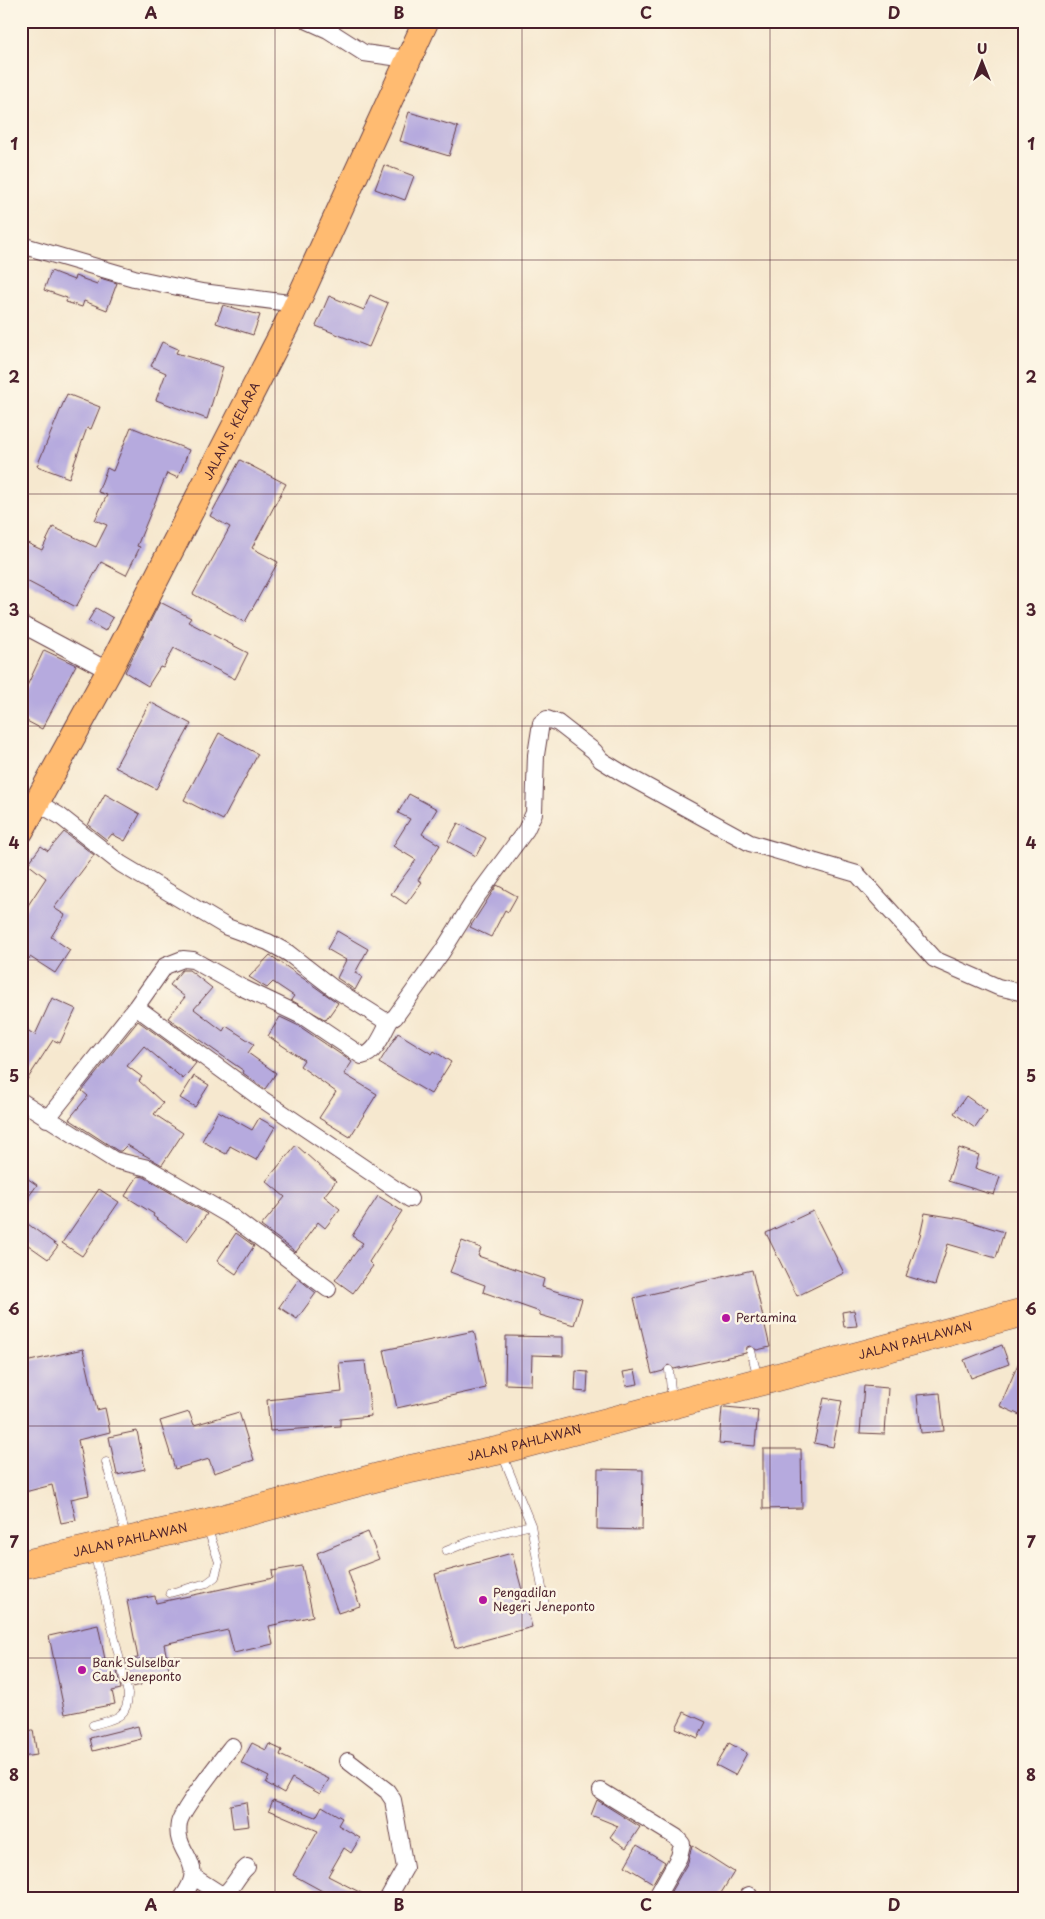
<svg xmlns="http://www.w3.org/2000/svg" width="1045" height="1919" viewBox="0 0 1045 1919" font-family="'Playpen Sans',sans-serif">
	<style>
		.building { fill: #b6aade }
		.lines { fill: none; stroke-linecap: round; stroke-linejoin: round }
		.lane-casing { stroke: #643d44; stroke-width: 9 }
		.street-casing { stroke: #643d44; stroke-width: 18 }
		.primary-casing { stroke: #643d44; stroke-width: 27 }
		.highway-casing { stroke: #643d44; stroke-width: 29 }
		.lane { stroke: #fff; stroke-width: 8 }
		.street { stroke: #fff; stroke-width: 16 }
		.primary { stroke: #ffbb71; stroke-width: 25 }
		.highway { stroke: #ffbb71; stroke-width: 28 }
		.grid { fill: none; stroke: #4a1f2b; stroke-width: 1; stroke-opacity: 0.55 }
		.poi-dot { fill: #b5179e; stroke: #fcf5e5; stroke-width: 2 }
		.labels { text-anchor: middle; stroke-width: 5; stroke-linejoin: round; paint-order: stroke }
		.street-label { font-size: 12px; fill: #4a1f2b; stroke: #fcf5e5 }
		.poi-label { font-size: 12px; fill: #4a1f2b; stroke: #fcf5e5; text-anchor: start }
		.neatline { fill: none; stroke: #4a1f2b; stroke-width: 2 }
		.grid-label { font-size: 16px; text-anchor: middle; font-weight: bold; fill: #4a1f2b }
	</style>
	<rect width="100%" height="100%" fill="#fcf5e5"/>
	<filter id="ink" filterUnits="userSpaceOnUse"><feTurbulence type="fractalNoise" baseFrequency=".02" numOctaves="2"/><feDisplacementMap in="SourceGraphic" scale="10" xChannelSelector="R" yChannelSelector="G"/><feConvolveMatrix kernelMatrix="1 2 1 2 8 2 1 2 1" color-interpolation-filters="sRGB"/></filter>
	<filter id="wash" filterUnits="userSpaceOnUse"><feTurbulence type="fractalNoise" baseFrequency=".0096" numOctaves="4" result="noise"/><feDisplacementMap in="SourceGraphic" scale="20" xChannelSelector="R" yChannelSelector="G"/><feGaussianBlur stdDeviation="1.12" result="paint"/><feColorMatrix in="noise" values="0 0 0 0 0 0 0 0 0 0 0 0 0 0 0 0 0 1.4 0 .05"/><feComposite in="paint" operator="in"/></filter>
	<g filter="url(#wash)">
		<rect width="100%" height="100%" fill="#f6e8cf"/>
		<g id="blocks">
			<!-- building -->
			<path class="building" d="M409,112L458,127L449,156L400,141Z
				M384,165L414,176L405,200L375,189Z
				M51,271L74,280L75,276L97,284L100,278L117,283L107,310L84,301L82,307L66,302L67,298L44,290Z
				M370,295L388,303L369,347L316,326L329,296L364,310Z
				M223,305L260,315L253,335L216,323Z
				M162,342L178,349L176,353L223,367L207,419L156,400L166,373L151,366Z
				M67,394L100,407L91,429L87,428L69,478L37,466Z
				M131,427L189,450L178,478L167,473L137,546L140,547L126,575L101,562L76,607L21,578V540L42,550L53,527L96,547L107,525L95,520L107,495L98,492L107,468L113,471Z
				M240,460L286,484L252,548L278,562L245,622L193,594L230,527L210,516Z
				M160,602L191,618L188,622L248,653L235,679L174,648L163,668L160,667L148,686L125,672Z
				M96,608L113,618L105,631L88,621Z
				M44,650L76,665L42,729L21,718V688L25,690Z
				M150,702L191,724L156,789L115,767Z
				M219,733L258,754L223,820L184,800Z
				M105,794L140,814L125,841L112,834L107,840L88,825Z
				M409,794L437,809L422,834L440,845L418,880L422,882L406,904L391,894L416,860L393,846L410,819L398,813Z
				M458,823L486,838L476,856L448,841Z
				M64,832L94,855L54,908L65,915L51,937L70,950L55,973L30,957L29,959L21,954V916L46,878L28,864L41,846L48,851Z
				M497,885L517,896L508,912L505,910L491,937L470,927Z
				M337,931L368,949L355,973L362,977L355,990L337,978L346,960L327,949Z
				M270,955L338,1003L326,1020L291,1000L294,996L273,982L267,988L249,977Z
				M182,970H189L212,988L194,1009L223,1031L226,1026L254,1044L248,1053L276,1073L265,1089L243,1073L244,1071L168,1018L185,997L170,985Z
				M52,998L76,1009L60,1043L53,1040L21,1089V1026L35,1035Z
				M280,1017L299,1026L352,1062L344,1074L377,1094L350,1137L319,1118L336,1092L300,1066L304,1060L268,1036Z
				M138,1021L196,1063L183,1079L144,1046L127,1066L142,1077L139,1081L163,1103L154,1114L183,1133L162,1165L127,1145L121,1151H118L69,1119L88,1096L82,1091Z
				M398,1033L432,1054L434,1051L451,1062L431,1094L379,1063Z
				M194,1076L209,1085L195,1107L180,1098Z
				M966,1096L987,1111L975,1128L954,1113Z
				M218,1111L252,1130L259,1118L275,1127L256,1160L230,1146L226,1154L202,1141Z
				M296,1145L336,1181L324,1196L340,1209L325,1228L318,1222L296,1252L261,1226L285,1197L266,1181Z
				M959,1148L979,1155L975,1168L1000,1177L994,1195L948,1181Z
				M21,1174L37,1185L21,1207Z
				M138,1176L144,1177L207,1214L187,1241L153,1216L154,1214L125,1196Z
				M99,1189L119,1202L82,1256L62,1243Z
				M378,1196L402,1211L369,1262L373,1266L353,1293L335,1280L363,1243L352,1236Z
				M813,1211L844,1273L797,1296L766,1233Z
				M925,1213L962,1219L1004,1232L996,1258L948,1244L935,1285L906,1276L920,1236Z
				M21,1219L58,1246L48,1259L21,1240Z
				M236,1233L254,1246L236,1274L217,1261Z
				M462,1241L481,1248L478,1256L544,1279L542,1287L582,1299L574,1325L540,1315V1312L483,1292L485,1285L450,1272Z
				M752,1270L770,1347L757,1350L750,1346L747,1347L746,1353L674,1369L668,1365L663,1371L652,1374L634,1298Z
				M299,1279L316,1293L297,1319L279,1307Z
				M854,1310L857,1326L844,1327L842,1312Z
				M474,1331L486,1388L397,1408L384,1350Z
				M506,1336L563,1337V1356L532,1355L531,1385L505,1384Z
				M1002,1345L1009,1364L971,1378L964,1360Z
				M83,1349L97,1410L105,1408L110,1432L78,1440L89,1495L71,1499L76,1520L61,1523L52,1485L21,1493V1363Z
				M1024,1350V1417L1000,1406Z
				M365,1361L371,1416L340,1419V1426L270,1431L267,1400L342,1392L339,1363Z
				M635,1370L638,1384L626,1386L623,1372Z
				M576,1371L588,1372L587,1392L575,1391Z
				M864,1386L888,1388L885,1434L860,1433Z
				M940,1393L944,1431L921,1433L917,1395Z
				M824,1398L842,1401L833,1447L814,1443Z
				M725,1407L758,1410L755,1446L719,1443L722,1408Z
				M189,1412L194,1425L239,1412L254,1460L214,1473L209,1459L175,1469L160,1421Z
				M137,1431L145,1469L117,1475L109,1437Z
				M763,1449H801L802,1508L763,1509Z
				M598,1469L643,1470L642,1530L597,1529Z
				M368,1532L379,1559L348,1571L360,1606L338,1613L317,1553Z
				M512,1553L532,1627L455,1648L435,1574Z
				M302,1566L313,1616L269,1626L273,1644L234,1653L228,1630L164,1644L170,1673L140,1679L141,1685L132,1687L126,1660L138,1658L127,1601L155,1596L156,1603L273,1578L272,1571Z
				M98,1625L106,1664L115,1662L121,1689L112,1691L115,1704L65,1714L49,1636Z
				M684,1712L706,1722L698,1738L676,1728Z
				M138,1726L141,1739L93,1751L90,1738Z
				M33,1730L37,1755L21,1757V1732Z
				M252,1743L266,1750L269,1744L282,1750L280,1755L329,1779L320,1794L292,1778L284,1793L266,1783L269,1777L241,1763Z
				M729,1743L747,1753L735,1775L716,1765Z
				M273,1800L316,1817L322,1806L342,1818L338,1825L360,1838L351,1853L344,1848L328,1876L371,1898H335L293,1875L318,1831L269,1810Z
				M597,1800L640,1827L626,1848L610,1837L618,1826L591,1815Z
				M246,1802L249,1826L233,1828L230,1805Z
				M637,1845L665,1862L653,1883L625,1866Z
				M692,1845L734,1872L718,1898H677L670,1893L688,1862Z"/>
		</g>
	</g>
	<g filter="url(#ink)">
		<use href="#blocks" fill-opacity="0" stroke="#643d44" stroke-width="1"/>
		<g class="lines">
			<defs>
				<path id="lane" d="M751,1351L758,1378
					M669,1370L672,1400
					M106,1462L126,1536
					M531,1525L545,1605
					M446,1551L476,1539L531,1525L502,1454
					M170,1593L207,1583L215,1577L219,1562L207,1527
					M93,1725C113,1719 128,1719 128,1694L94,1552"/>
				<path id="street" d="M308,21L328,30L364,53L407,59
					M21,245L134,278L202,292L297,304
					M21,624L109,671
					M38,803L60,816L121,864L227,927L268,942L288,953L333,988L387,1022L395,1017L442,952L475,899L526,830L534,813L536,755L541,723L547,719L558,723L594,751L601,760L622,773L750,843L857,874L934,959L998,987L1024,993
					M136,1007L256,1095L410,1199
					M21,1101L114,1160L148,1168L232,1217L328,1289
					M47,1119L136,1007L165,966L183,959L193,960L241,987L304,1017L362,1056C377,1053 383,1032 390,1021
					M348,1761L387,1791L393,1800L405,1868L388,1898
					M601,1791L676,1837L682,1844L679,1857L656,1898
					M194,1877L222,1895C233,1890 237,1875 247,1867
					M182,1898C210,1861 173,1856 179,1823C181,1810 221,1760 232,1746
					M747,1898L749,1895"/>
				<g id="primary">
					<path id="s1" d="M21,831L109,671L292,314L426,21"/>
				</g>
				<g id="highway">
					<path id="s2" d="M21,1565L206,1523L401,1471L501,1450L1024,1312"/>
				</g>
			</defs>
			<!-- lane casing -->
			<use href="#lane" class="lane-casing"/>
			<!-- street casing -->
			<use href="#street" class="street-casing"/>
			<!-- primary casing -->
			<use href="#primary" class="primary-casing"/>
			<!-- highway casing -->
			<use href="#highway" class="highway-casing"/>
			<!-- lane -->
			<use href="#lane" class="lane"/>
			<!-- street -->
			<use href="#street" class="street"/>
			<!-- primary -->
			<use href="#primary" class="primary"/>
			<!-- highway -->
			<use href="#highway" class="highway"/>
		</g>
	</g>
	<!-- grid -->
	<path class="grid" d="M275,21V1898M522,21V1898M770,21V1898M21,260H1024M21,494H1024M21,726H1024M21,960H1024M21,1192H1024M21,1426H1024M21,1658H1024"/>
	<!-- markers -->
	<g class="poi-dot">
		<circle cx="726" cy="1318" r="5"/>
		<circle cx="483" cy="1600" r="5"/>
		<circle cx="82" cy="1670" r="5"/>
	</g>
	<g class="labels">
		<!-- street labels -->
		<g class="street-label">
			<text dy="4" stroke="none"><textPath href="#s1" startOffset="452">JALAN S. KELARA</textPath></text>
			<text dy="4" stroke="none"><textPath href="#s2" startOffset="922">JALAN PAHLAWAN</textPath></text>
			<text dy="4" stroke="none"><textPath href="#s2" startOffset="518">JALAN PAHLAWAN</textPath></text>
			<text dy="4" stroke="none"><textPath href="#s2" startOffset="112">JALAN PAHLAWAN</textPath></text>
		</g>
		<!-- poi labels -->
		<g class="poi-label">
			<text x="736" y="1322">Pertamina</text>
			<text x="493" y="1597">Pengadilan<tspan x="493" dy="14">Negeri Jeneponto</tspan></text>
			<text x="92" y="1667">Bank Sulselbar<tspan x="92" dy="14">Cab. Jeneponto</tspan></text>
		</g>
	</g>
	<!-- margin -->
	<rect width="1045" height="1919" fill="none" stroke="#fcf5e5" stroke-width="55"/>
	<!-- north arrow -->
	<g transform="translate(982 62)" stroke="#fcf5e5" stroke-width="4" paint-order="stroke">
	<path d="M0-4L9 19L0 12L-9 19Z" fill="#4a1f2b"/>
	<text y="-8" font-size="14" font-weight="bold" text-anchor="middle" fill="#4a1f2b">U</text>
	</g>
	<rect x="28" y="28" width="990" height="1864" class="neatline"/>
	<g class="grid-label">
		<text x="151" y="19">A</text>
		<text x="399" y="19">B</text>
		<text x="646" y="19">C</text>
		<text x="894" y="19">D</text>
		<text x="14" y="150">1</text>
		<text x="1031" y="150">1</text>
		<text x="14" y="383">2</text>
		<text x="1031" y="383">2</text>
		<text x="14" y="616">3</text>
		<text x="1031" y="616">3</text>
		<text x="14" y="849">4</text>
		<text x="1031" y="849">4</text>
		<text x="14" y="1082">5</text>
		<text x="1031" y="1082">5</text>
		<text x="14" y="1315">6</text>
		<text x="1031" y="1315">6</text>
		<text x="14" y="1548">7</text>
		<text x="1031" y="1548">7</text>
		<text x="14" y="1781">8</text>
		<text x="1031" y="1781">8</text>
		<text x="151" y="1911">A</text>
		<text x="399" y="1911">B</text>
		<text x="646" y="1911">C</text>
		<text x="894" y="1911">D</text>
	</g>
</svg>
